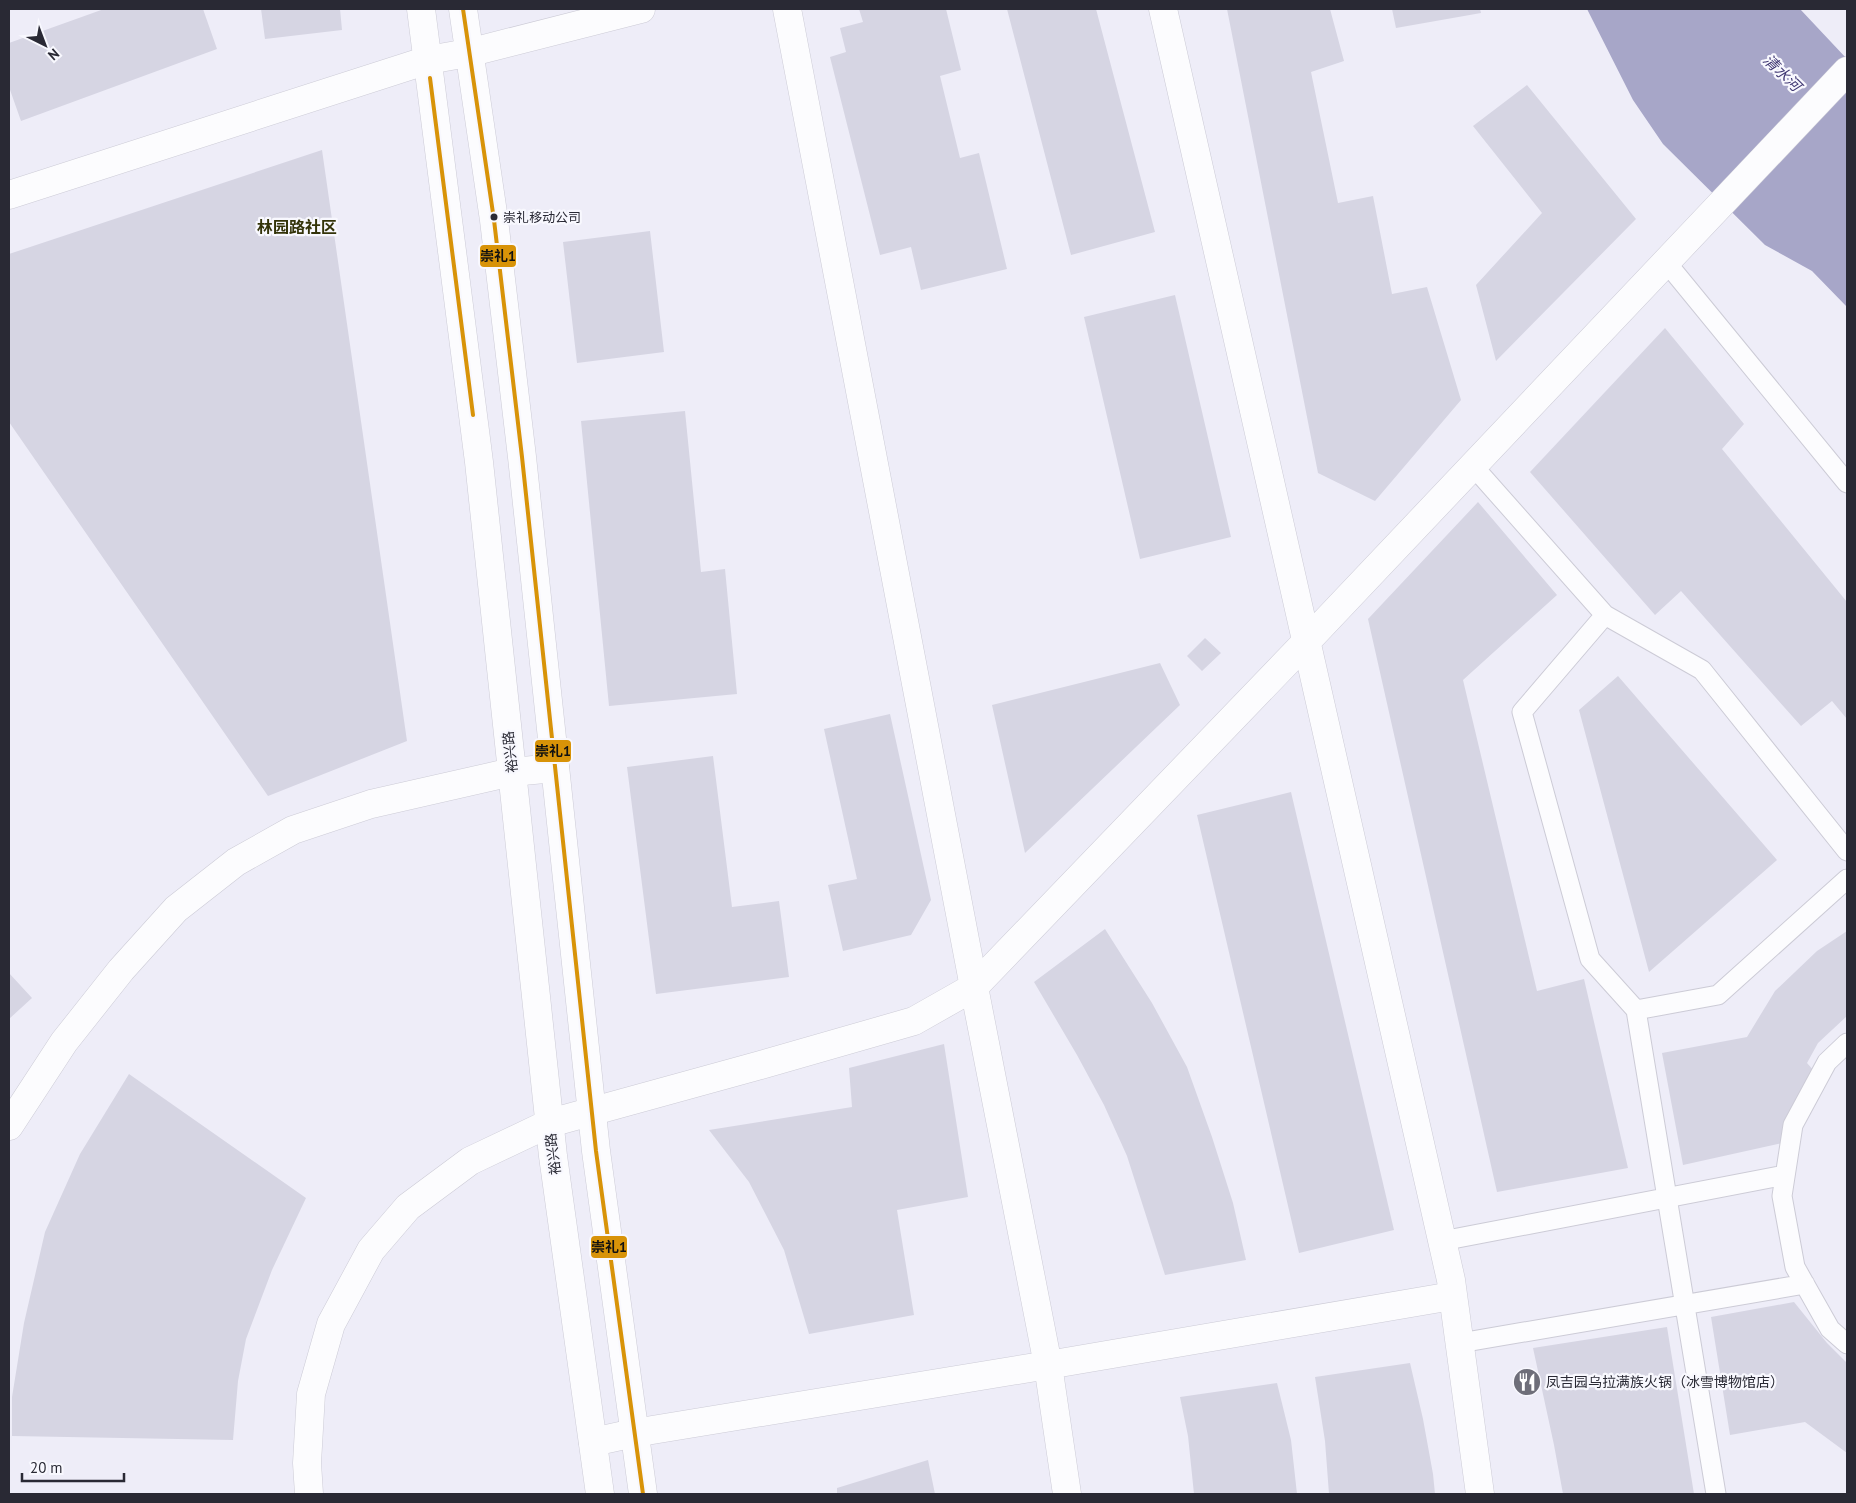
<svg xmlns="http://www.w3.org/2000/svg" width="1856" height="1503" viewBox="0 0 1856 1503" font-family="'PT Sans','Noto Sans SC',sans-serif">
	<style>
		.water { fill: #a7a6c8 }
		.building { fill: #d6d5e3 }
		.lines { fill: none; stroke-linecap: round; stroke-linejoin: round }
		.lane-casing { stroke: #cccbd6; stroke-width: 21 }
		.street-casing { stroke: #cccbd6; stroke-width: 29 }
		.secondary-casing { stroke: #cccbd6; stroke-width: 29 }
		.primary-casing { stroke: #cccbd6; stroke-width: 29 }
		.lane { stroke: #fcfcfe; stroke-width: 19 }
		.street { stroke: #fcfcfe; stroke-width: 28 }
		.secondary { stroke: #fcfcfe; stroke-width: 28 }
		.primary { stroke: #fcfcfe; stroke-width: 28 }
		.bus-1-casing { stroke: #f8f8fe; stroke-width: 8 }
		.bus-1 { stroke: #d89308; stroke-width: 4 }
		.bus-dot { fill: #292934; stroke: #f8f8fe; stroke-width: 2 }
		.labels { text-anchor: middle; stroke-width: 4.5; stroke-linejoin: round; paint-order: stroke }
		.bus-label { font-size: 13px; fill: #292934; stroke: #f8f8fe; text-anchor: start }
		.street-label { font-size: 14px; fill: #292934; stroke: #f8f8fe }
		.poi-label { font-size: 14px; fill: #292934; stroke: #f8f8fe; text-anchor: start }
		.water-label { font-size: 15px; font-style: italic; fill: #403873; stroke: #f8f8fe }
		.quarter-label { font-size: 16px; font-weight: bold; fill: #333309; stroke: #f8f8fe }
		.line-badge { stroke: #f8f8fe; stroke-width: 2 }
		.pale-badge-label { font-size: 14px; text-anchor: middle; font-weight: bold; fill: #111 }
	</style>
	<rect width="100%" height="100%" fill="#eeedf8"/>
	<!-- water -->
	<path class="water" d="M1587,9H1800L1847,59V307L1812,271L1765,245L1663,144L1633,100Z"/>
	<!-- building -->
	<path class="building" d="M104,9H203L217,49L21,121L9,87V43Z
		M261,9H340L342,30L265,39Z
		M859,9H946L961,70L940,76L960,158L979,153L1007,269L921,290L911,247L880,255L830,57L846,52L840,28L863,22Z
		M1007,9H1096L1155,232L1071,255Z
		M1227,9H1330L1344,61L1311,72L1338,203L1373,196L1392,294L1427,287L1461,400L1375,501L1318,473Z
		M1392,9H1480L1481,13L1396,28Z
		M1527,85L1636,219L1496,361L1476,285L1542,213L1473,126Z
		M322,150L407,741L268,796L9,422V254Z
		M650,231L664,352L577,363L563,242Z
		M1175,295L1231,537L1140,559L1084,317Z
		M1665,328L1744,424L1722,449L1847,602V719L1832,701L1801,726L1681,591L1655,615L1530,472Z
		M685,411L701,572L725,569L737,694L609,706L581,421Z
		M1478,502L1557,595L1463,680L1537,991L1584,979L1628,1168L1497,1192L1368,619Z
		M1205,638L1221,653L1202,671L1187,656Z
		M1160,663L1180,705L1025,853L992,705Z
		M1618,676L1777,860L1649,972L1579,710Z
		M890,714L931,900L911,935L843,951L828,885L857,879L824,729Z
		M713,756L732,907L779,901L789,977L656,994L627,767Z
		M1291,792L1394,1230L1299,1253L1197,815Z
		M1105,929L1152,1003L1187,1067L1212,1137L1233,1203L1246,1260L1165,1275L1127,1156L1104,1105L1077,1055L1034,982Z
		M1847,931V1016L1818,1043L1807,1063L1815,1072L1782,1143L1683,1165L1662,1053L1747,1037L1775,991L1817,951Z
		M9,973L32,998L9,1019Z
		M944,1044L968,1197L897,1210L914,1315L809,1334L784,1250L749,1182L709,1130L852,1107L849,1068Z
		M129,1074L306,1198L272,1270L246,1339L238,1381L233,1440L12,1436V1397L24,1323L45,1232L80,1154Z
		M1794,1302L1827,1343L1847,1363V1453L1805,1422L1730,1435L1711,1317Z
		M1667,1327L1694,1494H1563L1554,1445L1533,1348Z
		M1410,1363L1423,1419L1433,1474L1435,1494H1329L1325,1441L1315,1377Z
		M1277,1383L1291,1440L1297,1494H1194L1188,1436L1180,1397Z
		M928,1460L935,1494H837V1488Z"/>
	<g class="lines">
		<defs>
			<path id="lane" d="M1666,262L1847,483
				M1473,466L1605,615L1522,712L1590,959L1636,1010L1716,1494
				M1605,615L1702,670L1847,851
				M1636,1010L1718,995L1847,879
				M1847,1043L1827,1062L1793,1125L1782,1196L1795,1267L1830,1329L1847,1344
				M1442,1241L1785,1175
				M1460,1343L1805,1284"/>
			<path id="street" d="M787,9L974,987L1048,1365L1067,1494
				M9,1126L64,1042L121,970L176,909L236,862L293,830L371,804L512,772L555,768
				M593,1442L634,1433L1048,1365L1452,1296"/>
			<path id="secondary" d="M1163,9L1451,1280L1480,1494
				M9,195L428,60L468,53L641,9
				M309,1494L307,1463L311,1394L331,1324L371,1250L408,1207L470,1161L550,1123L757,1066L914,1021L974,987L1307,641L1847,71"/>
			<path id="primary" d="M421,9L479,462L553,1156L600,1494
				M463,9L494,220L522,457L596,1151L643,1494"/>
		</defs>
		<!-- lane casing -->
		<use href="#lane" class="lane-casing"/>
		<!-- street casing -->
		<use href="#street" class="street-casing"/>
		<!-- secondary casing -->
		<use href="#secondary" class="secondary-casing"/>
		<!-- primary casing -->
		<use href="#primary" class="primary-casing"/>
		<!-- lane -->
		<use href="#lane" class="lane"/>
		<!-- street -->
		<use href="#street" class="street"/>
		<!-- secondary -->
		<use href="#secondary" class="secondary"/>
		<!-- primary -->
		<use href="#primary" class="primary"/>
		<defs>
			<path id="bus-1" d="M463,9L494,220L522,457L596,1151L643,1494
				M430,78L473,415"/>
		</defs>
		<!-- bus-1 casing -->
		<use href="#bus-1" class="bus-1-casing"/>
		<!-- bus-1 -->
		<use href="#bus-1" class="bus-1"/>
	</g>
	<!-- icons -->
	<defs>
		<symbol id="restaurant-disc" viewBox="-11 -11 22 22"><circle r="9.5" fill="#6e6e79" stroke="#f8f8fe"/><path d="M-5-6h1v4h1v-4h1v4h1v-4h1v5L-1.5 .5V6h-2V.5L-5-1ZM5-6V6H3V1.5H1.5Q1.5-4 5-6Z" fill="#fff"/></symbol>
	</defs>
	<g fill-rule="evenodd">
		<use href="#restaurant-disc" x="1511" y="1366" width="32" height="32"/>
	</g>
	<!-- markers -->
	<circle class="bus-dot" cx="494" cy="217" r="4.5"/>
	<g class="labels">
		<!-- bus labels -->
		<g class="bus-label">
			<text x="503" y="222">崇礼移动公司</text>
		</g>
		<!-- street labels -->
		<g class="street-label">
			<text transform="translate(510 752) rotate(-96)" y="5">裕兴路</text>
			<text transform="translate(553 1154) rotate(-97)" y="5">裕兴路</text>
		</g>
		<!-- poi labels -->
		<g class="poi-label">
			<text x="1546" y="1387">凤吉园乌拉满族火锅（冰雪博物馆店）</text>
		</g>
		<!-- water labels -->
		<g class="water-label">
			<text transform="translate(1782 73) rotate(44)" y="5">清水河</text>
		</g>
		<!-- quarter labels -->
		<g class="quarter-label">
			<text x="297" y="233">林园路社区</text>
		</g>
	</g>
	<g class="line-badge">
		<rect x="479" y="244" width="38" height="24" rx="5" fill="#d89308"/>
		<rect x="534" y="739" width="38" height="24" rx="5" fill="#d89308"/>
		<rect x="590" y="1235" width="38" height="24" rx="5" fill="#d89308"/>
	</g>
	<g class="pale-badge-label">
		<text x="498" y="261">崇礼1</text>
		<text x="553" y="756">崇礼1</text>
		<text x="609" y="1252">崇礼1</text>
	</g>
	<!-- border -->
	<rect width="1856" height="1503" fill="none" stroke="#292934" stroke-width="20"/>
	<!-- north arrow -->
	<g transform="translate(45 45) rotate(138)" stroke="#f8f8fe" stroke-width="4" paint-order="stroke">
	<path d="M0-4L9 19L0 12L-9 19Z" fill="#292934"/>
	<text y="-8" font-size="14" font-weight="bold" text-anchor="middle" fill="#292934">N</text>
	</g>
	<!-- scale -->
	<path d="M22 1473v8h102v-8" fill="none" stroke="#292934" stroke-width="2.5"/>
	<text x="30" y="1473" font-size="15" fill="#292934" stroke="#f8f8fe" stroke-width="4" paint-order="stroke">20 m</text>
</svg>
